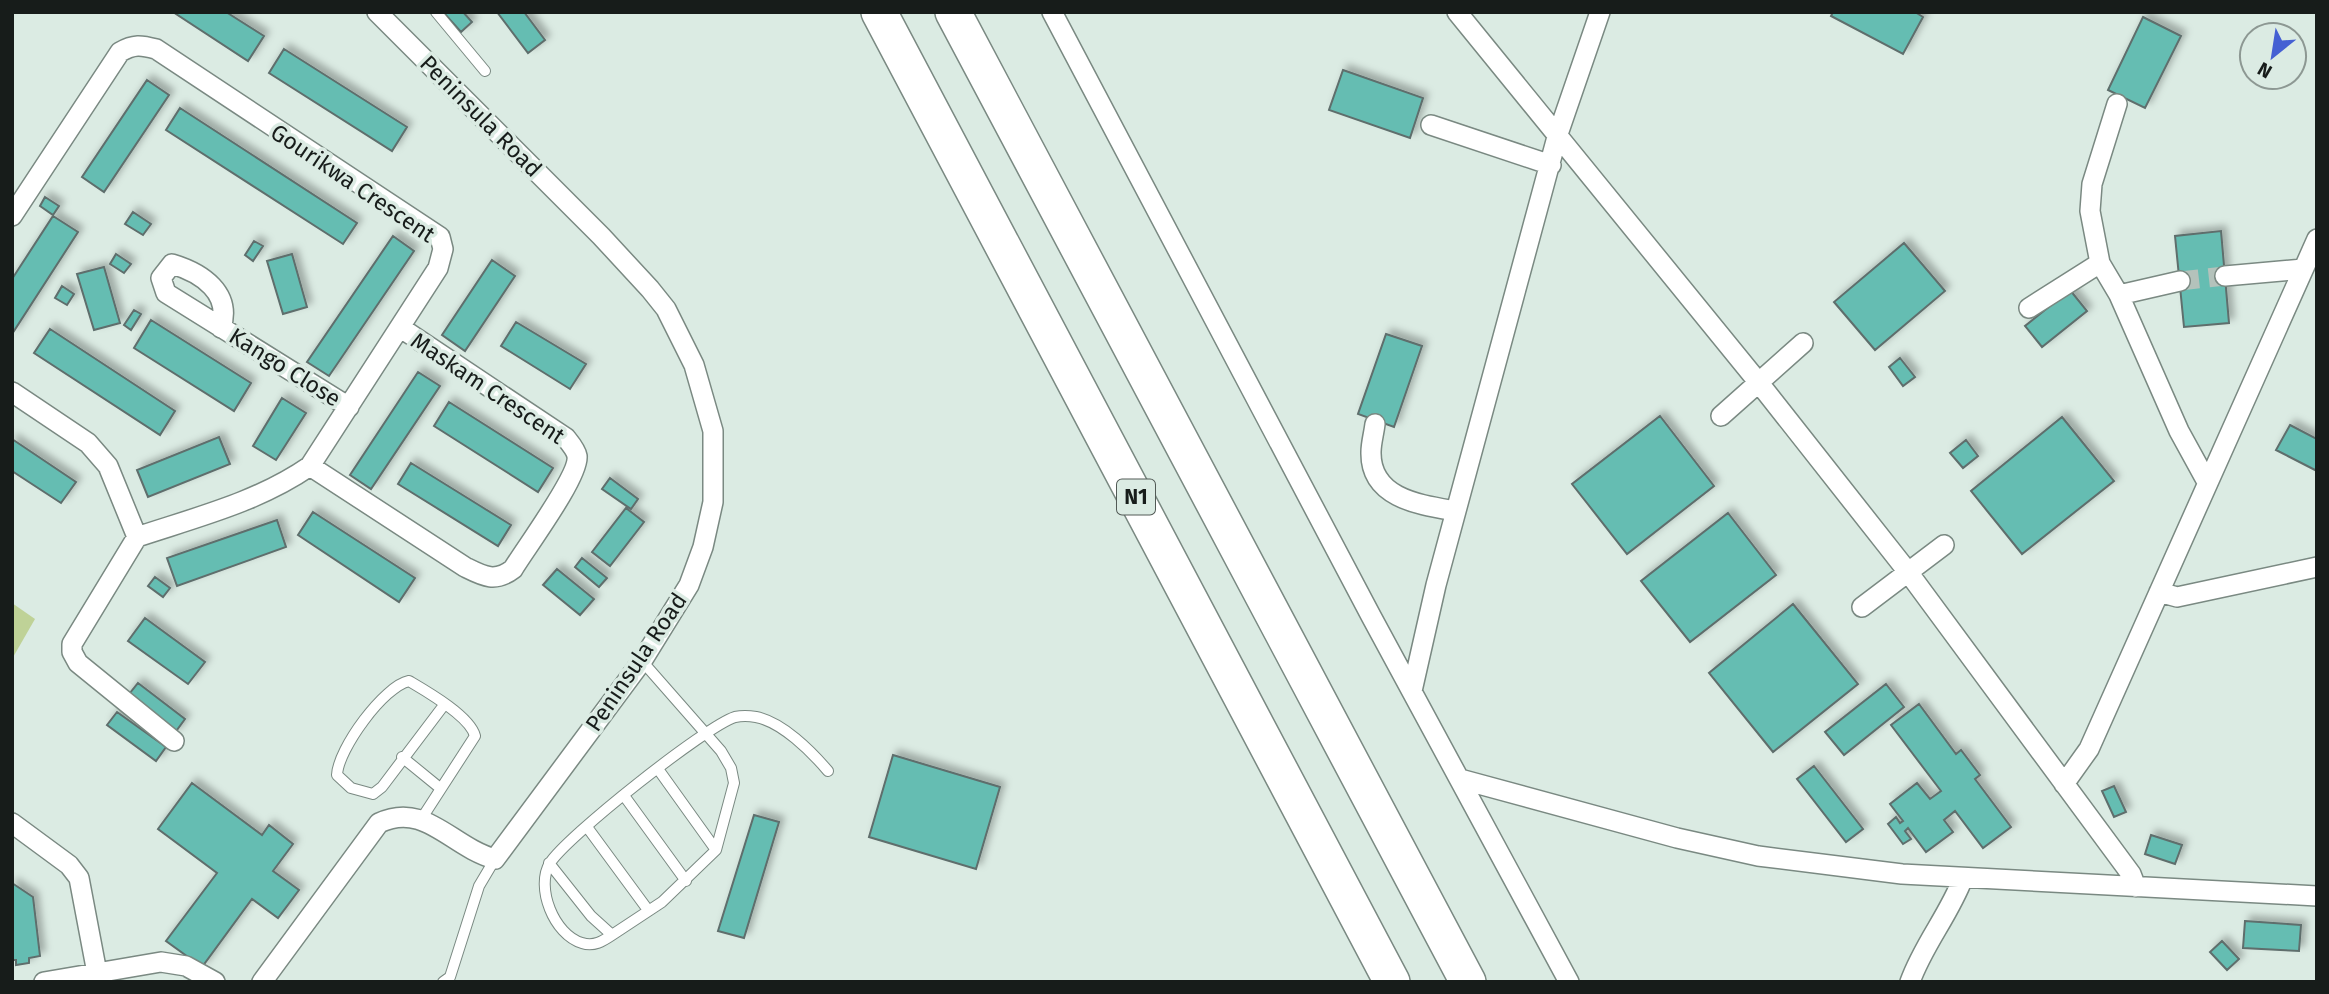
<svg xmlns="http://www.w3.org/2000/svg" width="2329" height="994" viewBox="0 0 2329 994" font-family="'Fira Sans',sans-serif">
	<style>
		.green { fill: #bfd297 }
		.building { fill: #65bdb2; stroke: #5e6e6c; stroke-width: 2; filter: url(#shadow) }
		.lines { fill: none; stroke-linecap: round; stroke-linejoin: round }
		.minor-tunnel { stroke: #b4c2bb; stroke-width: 19; stroke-dasharray: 19 10; stroke-linecap: butt }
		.service-casing { stroke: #7a8982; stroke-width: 12 }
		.minor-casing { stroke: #7a8982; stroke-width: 22 }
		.motorway-casing { stroke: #7a8982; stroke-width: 38 }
		.service { stroke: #fff; stroke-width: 10 }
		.minor { stroke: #fff; stroke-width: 19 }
		.motorway { stroke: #fff; stroke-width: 35 }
		.labels { text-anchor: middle; stroke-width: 7; stroke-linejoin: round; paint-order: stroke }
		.shield { fill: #dbebe3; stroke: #525a56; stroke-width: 2 }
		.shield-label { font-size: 21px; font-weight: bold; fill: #171c1a }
		.street-label { font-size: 23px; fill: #171c1a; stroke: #dbebe3 }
	</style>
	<defs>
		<filter id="shadow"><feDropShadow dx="5" dy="-5" stdDeviation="3.5" flood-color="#0004"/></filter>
	</defs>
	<rect width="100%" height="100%" fill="#dbebe3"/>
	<!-- green -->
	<path class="green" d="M12,603L35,619L12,659Z"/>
	<!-- building -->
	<path class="building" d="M173,12H226L264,36L248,61Z
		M443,12H463L472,22L461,32Z
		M497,12H524L545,40L528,53Z
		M1833,12H1915L1923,17L1903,54L1831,16Z
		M2143,17L2181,36L2145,108L2108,90Z
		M284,49L407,127L392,151L269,73Z
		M1343,70L1423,98L1410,138L1329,110Z
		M147,80L169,95L104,192L82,177Z
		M180,108L357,223L343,244L166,130Z
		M45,197L59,206L53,215L40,206Z
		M133,212L151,224L143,235L125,224Z
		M53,216L78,232L12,334V279Z
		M2221,231L2229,323L2184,327L2175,236Z
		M393,236L414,251L329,376L307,362Z
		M254,241L263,246L253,261L245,255Z
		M1904,243L1945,291L1875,350L1834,302Z
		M116,254L131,264L124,273L110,264Z
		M292,254L307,307L283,314L267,261Z
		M492,260L515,276L465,351L442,335Z
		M104,267L120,323L94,330L77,274Z
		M62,286L74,294L67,305L55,298Z
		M2070,290L2087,311L2042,347L2025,326Z
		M134,310L141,314L131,330L124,325Z
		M151,320L251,383L234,411L134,348Z
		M516,322L586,364L570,389L501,346Z
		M50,329L175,411L160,435L34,353Z
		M1386,334L1422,346L1394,427L1358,414Z
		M1900,358L1915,377L1903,386L1889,367Z
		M418,372L440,386L371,489L350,475Z
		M282,398L306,413L276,460L253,446Z
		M449,402L553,468L538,492L434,426Z
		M1660,416L1714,486L1627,554L1572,484Z
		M2062,417L2114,481L2022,554L1971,491Z
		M2290,425L2317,439V471L2276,450Z
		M219,437L230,464L148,497L137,470Z
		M12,439L76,482L61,503L12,471Z
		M1966,440L1978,456L1963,468L1950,453Z
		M411,463L511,525L498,546L398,484Z
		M610,478L638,499L631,509L602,489Z
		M626,508L644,522L610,566L592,552Z
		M313,512L415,578L399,602L298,535Z
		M1728,513L1776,575L1690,642L1641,581Z
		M277,520L286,547L177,586L167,558Z
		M582,558L607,578L599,587L575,567Z
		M557,569L594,599L580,615L543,585Z
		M155,577L170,588L163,597L148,586Z
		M1793,604L1858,684L1773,752L1709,673Z
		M145,618L205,662L188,684L128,641Z
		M138,683L185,719L174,734L126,698Z
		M1886,684L1904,707L1844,755L1825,732Z
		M1919,704L1956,754L1961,750L1980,775L1975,779L2011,827L1983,848L1955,811L1944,820L1953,832L1926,852L1908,828L1905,831L1911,839L1903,844L1888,824L1896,817L1900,823L1903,821L1890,804L1917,783L1930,799L1941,791L1891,725Z
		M117,712L166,747L156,761L107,725Z
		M893,755L1000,787L976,869L869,837Z
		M1814,766L1863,829L1846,842L1797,779Z
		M192,783L262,835L269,825L293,844L273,871L299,890L278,918L252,899L202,967L166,941L217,873L158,829Z
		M2114,786L2126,812L2114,817L2102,791Z
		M754,815L779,822L744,938L718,931Z
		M2151,835L2182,845L2175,864L2145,854Z
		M12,883L33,897L40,956L29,958V963L16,965V960H12Z
		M2245,921L2301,925L2299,951L2243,948Z
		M2222,941L2239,959L2227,970L2210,952Z"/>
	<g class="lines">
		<!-- minor-tunnel -->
		<path class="minor-tunnel" d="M2180,281L2225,276"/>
		<defs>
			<path id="service" d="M436,12L485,71
				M402,757L440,788
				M658,769L716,850
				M625,797L686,881
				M422,818L475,736C470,716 426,691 409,681C384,686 338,749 337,775L351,788L373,794L382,787L444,705
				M587,827L648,910
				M549,863L591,916L612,935L662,902L716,850L734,783L731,768L721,751L642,661
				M612,935C603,941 594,947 582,943C554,935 535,887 550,863C566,837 706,726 735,717C740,716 750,716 756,717C782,722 811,751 828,771
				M443,982L450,977L479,886L495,859"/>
			<path id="minor" d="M1052,12L1371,616L1569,982
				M1457,12L1759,383L1908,572L2131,874L2136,887
				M2117,104L2092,184L2090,211L2100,263L2119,295L2179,431L2207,482
				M1431,125L1551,165
				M12,216L120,52C134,44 141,45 156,49L440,237L443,249L438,268L310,466C258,502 197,517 137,537
				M2225,276L2303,269
				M2119,295L2180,281
				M2029,308L2100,263
				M221,328C232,293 202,273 172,264L161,278L166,293L349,407
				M12,392L88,443L108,466L137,537
				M1721,416L1803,343
				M1375,424C1374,433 1371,443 1371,452C1370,499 1421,505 1456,511
				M310,466L465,567C483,576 495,583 513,569C525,549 580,475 577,456C576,450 570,443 566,438L401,328
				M137,537L72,644V652L78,663L174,741
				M2159,592L2177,597L2317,567
				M1862,607L1944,545
				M1412,691L1436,585L1557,137L1600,12
				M1460,779L1677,838L1758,856L1902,874L2317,896
				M2064,784L2089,749L2317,239
				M12,823L69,865L79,878L97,973
				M44,982L161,962L186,966L215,982
				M262,982L379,823C425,801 451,847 495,859L642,661L689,585L703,547L713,502V431L694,365L666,309L650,289L601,236L377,12
				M1910,982C1923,945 1949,915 1963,878"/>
			<path id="motorway" d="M879,12L1392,982
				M953,12L1468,982"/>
		</defs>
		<!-- service casing -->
		<use href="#service" class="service-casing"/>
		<!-- minor casing -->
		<use href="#minor" class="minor-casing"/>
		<!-- motorway casing -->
		<use href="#motorway" class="motorway-casing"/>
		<!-- service -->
		<use href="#service" class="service"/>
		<!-- minor -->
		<use href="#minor" class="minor"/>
		<!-- motorway -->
		<use href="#motorway" class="motorway"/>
	</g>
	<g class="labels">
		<!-- shield labels -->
		<rect class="shield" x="1117" y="479.5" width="38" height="35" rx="5"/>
		<g class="shield-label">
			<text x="1136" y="504">N1</text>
		</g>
		<!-- street labels -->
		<g class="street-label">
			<text transform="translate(481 116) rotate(45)" y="8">Peninsula Road</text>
			<text transform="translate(353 183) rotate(34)" y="8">Gourikwa Crescent</text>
			<text transform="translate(285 367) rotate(32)" y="8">Kango Close</text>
			<text transform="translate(488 388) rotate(34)" y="8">Maskam Crescent</text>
			<text transform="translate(636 662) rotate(-56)" y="8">Peninsula Road</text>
		</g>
	</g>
	<!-- border -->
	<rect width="2329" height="994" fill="none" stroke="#171c1a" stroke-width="28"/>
	<!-- north arrow -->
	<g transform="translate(2273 56) rotate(210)"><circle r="33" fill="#dbebe3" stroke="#8d9893" stroke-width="2"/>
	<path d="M0-5L12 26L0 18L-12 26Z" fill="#4560d3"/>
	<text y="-10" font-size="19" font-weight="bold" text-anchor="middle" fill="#171c1a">N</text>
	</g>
</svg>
